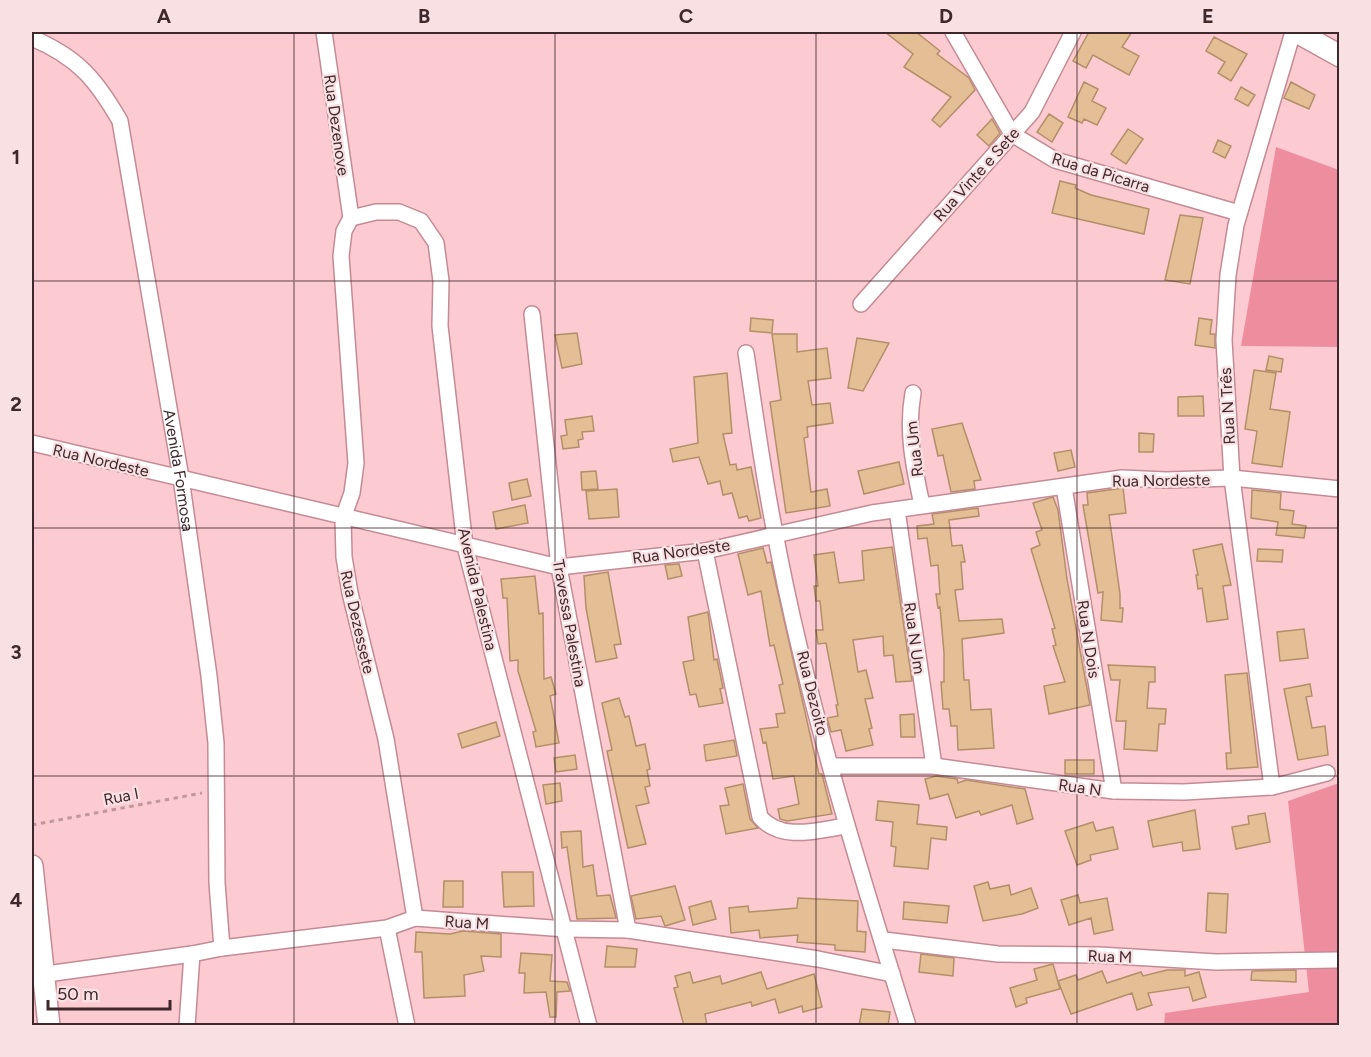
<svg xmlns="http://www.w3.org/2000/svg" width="1371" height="1057" viewBox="0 0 1371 1057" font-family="Figtree,sans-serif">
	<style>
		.green { fill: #ee8d9e }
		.building { fill: #e4be95; stroke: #b38f68; stroke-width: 1.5 }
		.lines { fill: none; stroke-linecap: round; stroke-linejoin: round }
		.minor-casing { stroke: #c48b94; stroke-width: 18 }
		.secondary-casing { stroke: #c48b94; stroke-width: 24 }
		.path { stroke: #c0979d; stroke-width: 3; stroke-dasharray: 4.5 4.5; stroke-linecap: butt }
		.minor { stroke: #fff; stroke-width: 15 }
		.secondary { stroke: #fff; stroke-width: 21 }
		.grid { fill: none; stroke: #3f282b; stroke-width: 1.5; stroke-opacity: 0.55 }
		.labels { text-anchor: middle; stroke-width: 4.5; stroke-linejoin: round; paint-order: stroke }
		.street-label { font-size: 16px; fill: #3f282b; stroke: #f9e0e3 }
		.neatline { fill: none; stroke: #3f282b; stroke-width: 2 }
		.grid-label { font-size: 20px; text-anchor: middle; font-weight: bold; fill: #3f282b }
	</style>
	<rect width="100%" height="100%" fill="#fccbd2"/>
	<!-- green -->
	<path class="green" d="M1276,147L1339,170V347L1241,346Z
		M1339,783V1025L1164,1026L1165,1013L1309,992L1288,801Z"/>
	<!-- building -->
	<path class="building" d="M885,32H916L940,51L937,54L969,78L975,90L940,127L932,120L951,97L904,67L913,54Z
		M1089,32H1132L1122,47L1139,56L1129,75L1093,55L1086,68L1073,61Z
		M1214,37L1247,54L1231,81L1218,73L1225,62L1206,51Z
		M1084,82L1098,89L1092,101L1106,108L1097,125L1084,119L1082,123L1068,117Z
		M1291,82L1315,95L1309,109L1284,98Z
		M1241,87L1255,95L1248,106L1235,99Z
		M1049,114L1063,123L1052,142L1037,132Z
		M992,119L1000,133L989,146L977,135Z
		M1128,129L1143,139L1126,164L1111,154Z
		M1218,140L1231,146L1225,158L1213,152Z
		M1060,181L1076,185L1075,188L1091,195L1149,209L1144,234L1052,213Z
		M1180,215L1203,218L1190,284L1165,280Z
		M751,318L773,320L772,333L750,331Z
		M1199,318L1212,320L1210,334H1215V348L1195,345Z
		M577,333L582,364L562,368L555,335Z
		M772,334H797V352L827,348L831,378L808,381L812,405L830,403L833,423L807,427L808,437L804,438L811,492L827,489L830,506L786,513L770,402L781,400Z
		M857,338L889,343L863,391L848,388Z
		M1269,356L1283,359L1281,372L1266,370Z
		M1254,370L1276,373L1270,409L1290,412L1282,467L1252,463L1257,431L1245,429Z
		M727,373L732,433L723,434L730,465L736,464L737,470L751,467L761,518L749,521L747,516L739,518L732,493L723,495L720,481L708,484L699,457L673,462L670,449L698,443L694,377Z
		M1203,396L1204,416H1178V397Z
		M592,416L594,431L582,432L583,439L578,440L579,447L563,449L561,436L567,435L565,420Z
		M962,423L981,480L974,481L975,489L951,492L943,455L938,456L932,429Z
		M1139,433L1154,434L1153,452H1139Z
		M1071,450L1075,467L1058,471L1054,453Z
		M899,462L904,484L864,494L858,471Z
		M596,471L598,489L582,490L581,472Z
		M527,479L531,496L512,500L509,483Z
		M1123,488L1126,513L1109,515L1120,594V608H1123L1122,622L1101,620L1103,592L1098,593L1083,505H1088L1087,493Z
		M617,489L619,517L589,519L586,491Z
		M1252,490L1281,493L1280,509L1294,511L1292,524L1306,526L1304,538L1276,535L1278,522L1251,518Z
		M1053,497L1058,510L1067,579L1090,705L1049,714L1044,686L1065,682L1053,646L1056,645L1052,629L1055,628L1031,549L1040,545L1036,532L1042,530L1033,503Z
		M525,505L528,523L496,529L493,512Z
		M978,508L979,516L949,520L952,546L962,545L965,562H961L963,589L955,590L959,621L1002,619L1004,633L962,639L964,680H969L971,710L991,709L994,748L958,750L957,726H951L949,709H943L941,682H944V653L940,607L938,608L936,594H940L938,565L931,566L927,538L918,539L917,526L934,524L932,514Z
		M1222,544L1231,585L1223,586L1228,619L1207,622L1202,588L1198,589L1196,575H1198L1193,550Z
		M892,547L912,681L896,682L893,655L884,656L883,636L853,640L858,672L866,670L873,698L865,699L872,728L869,729L873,745L846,751L841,730L831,732L827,718L838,716L836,705H838L826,643L818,644L816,630H823L820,601H816L814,586H818L814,555L834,552L839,583L864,580L862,551Z
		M763,548L767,563L771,562L819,774H822L832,814L787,821L780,819L778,809L799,804L794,776L773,779L766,742L763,743L760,729L778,727L776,714L785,713L779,685L783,684L774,645L770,646L761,591L748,595L738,554Z
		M1258,549L1283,550L1282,562L1257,561Z
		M679,564L682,576L668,579L665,565Z
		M608,572L621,644L614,645L617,658L596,662L586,608L584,576Z
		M535,576L539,614L543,613L544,679L551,677L556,694L550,696L559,743L536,747L533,732L536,731L518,671V660L510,661L507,598H503L501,579Z
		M708,612L714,660L717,659L721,678L723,688L720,689L723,703L699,707L696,694L690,695L683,662L694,660L688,617Z
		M1304,629L1308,658L1280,661L1277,632Z
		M1108,665L1155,667V682H1149L1147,708L1166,709L1165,724H1159L1157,751L1124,749L1126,721H1116L1120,680H1111Z
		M1247,673L1258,767L1227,769L1226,753H1231L1225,675Z
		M1310,684L1312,696L1306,697L1312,728L1325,726L1328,755L1298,760L1284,689Z
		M619,698L625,717L629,716L636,746L645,744L650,769L647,770L650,786L645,787L649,803L636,806L646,844L628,848L607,751L612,750L602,703Z
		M914,714L915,737H901L900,715Z
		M496,722L500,736L462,748L458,734Z
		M734,740L737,756L706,761L704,745Z
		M575,755L577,769L556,772L554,758Z
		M1065,760H1094V774H1065Z
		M936,776L957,779L958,783L966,780L1025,789L1033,819L1017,824L1012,805L981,815L979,811L956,818L948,794L930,799L925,779Z
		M560,783L562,801L546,804L543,785Z
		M743,784L750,819L758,828L726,834L720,806L729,805L725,788Z
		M878,801L919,805L917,824L947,827L946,840L931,838L928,869L894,866L896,847L891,846L893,822L876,820Z
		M1195,810L1200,849L1183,851L1182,842L1153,847L1148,821Z
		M1265,813L1270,842L1236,849L1232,827L1249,824L1248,816Z
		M1093,822L1096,831L1113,827L1118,849L1090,855L1091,860L1077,865L1065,831Z
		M581,831L583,867L593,865L597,896L610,895L616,918L577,919L567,847L562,848L561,832Z
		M502,872H533L534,906L504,907Z
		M444,881H463V907H443Z
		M988,882L990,889L1009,885L1011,895L1031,888L1038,908L1022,914L983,921L974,886Z
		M675,886L685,920L665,926L661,916L636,919L631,896Z
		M1208,893L1228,894L1226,933L1206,931Z
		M1078,895L1080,903L1107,898L1113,930L1094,934L1091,918L1069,925L1061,900Z
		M798,898L858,901L857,931L866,932L865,952L835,950V945L797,942L798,935L760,938L759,930L731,933L729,908L748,906L749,912L797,908Z
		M711,901L716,919L693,925L689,907Z
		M904,902L949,906L947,923L903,919Z
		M463,931L501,934V957L481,956L484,971L464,975L465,996L424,998L422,952H415L416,932L450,934Z
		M607,946L637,949L635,967H605Z
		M521,953L552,955L550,981L567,982L570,991L557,992L556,1017H550L546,992L524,993L525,973H519Z
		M921,954L954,958L953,976L919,972Z
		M1053,964L1060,989L1026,998L1027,1003L1016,1007L1010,988L1037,980L1034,969Z
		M1167,970H1185V976L1199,972L1206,997L1193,1001L1189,987L1148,993L1152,1005L1137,1010L1132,993L1071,1014L1058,981L1076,975L1078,980L1102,971L1107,983L1141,972L1143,976Z
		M1296,970V982L1251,980L1252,971Z
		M690,972L693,983L720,976L722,984L761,972L767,989L814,974L822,1007L803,1012L802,1006L779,1013L775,999L752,1006L751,1002L705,1014L707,1026H684L674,988L678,987L675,976Z
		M862,1009L890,1012L888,1026H859Z"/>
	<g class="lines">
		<defs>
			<g id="minor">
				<path d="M324,32L351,218"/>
				<path d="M953,32L1012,134L1055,160L1239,213"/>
				<path id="s1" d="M32,38C77,57 96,79 120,121L181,478L209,676L216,743L217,883L222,948"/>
				<path d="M351,218L376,212H399L421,221L436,243L441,281L440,326L465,546L589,1026"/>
				<path d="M351,218L344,231L341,256L356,463L352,493L343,518L344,557L350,593L386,739L415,918"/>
				<path d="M861,304L1032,112L1073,32"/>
				<path d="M532,314L559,567L628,930"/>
				<path d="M746,353C755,413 763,474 775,533C806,700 858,864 908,1026"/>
				<path d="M913,393C906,432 914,467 922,505"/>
				<path d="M32,443L559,567L705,551L872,513L1122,478L1166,480L1232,478L1340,489"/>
				<path d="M1064,487L1114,791"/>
				<path d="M897,510L934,766"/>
				<path d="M705,551L760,817C781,842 818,830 846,826"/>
				<path d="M831,766H934L1114,791L1184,792L1272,787L1327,773"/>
				<path d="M1272,787L1232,478L1224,340L1228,275L1236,225L1293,32"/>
				<path d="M387,928L407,1026"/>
				<path d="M884,940L998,954L1099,955L1216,962L1337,960"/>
				<path d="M32,976L192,954L222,948L387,928L415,918L566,929L628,930L818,959L892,974"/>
				<path d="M187,1026L192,954"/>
			</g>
			<path id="secondary" d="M1297,32L1340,56
				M32,866L49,1026"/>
		</defs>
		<!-- minor casing -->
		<use href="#minor" class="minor-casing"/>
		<!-- secondary casing -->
		<use href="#secondary" class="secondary-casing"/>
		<!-- path -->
		<path class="path" d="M32,825L202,793"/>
		<!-- minor -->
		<use href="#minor" class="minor"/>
		<!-- secondary -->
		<use href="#secondary" class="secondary"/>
	</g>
	<!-- grid -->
	<path class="grid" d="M294,32V1026M555,32V1026M816,32V1026M1077,32V1026M32,281H1340M32,528H1340M32,776H1340"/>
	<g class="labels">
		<!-- street labels -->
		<g class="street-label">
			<text transform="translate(337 125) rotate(82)" y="6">Rua Dezenove</text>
			<text transform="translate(1101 172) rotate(17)" y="6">Rua da Picarra</text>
			<text transform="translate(976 174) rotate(-48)" y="6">Rua Vinte e Sete</text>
			<text transform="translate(1227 406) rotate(-93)" y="6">Rua N Três</text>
			<text transform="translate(914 449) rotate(-97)" y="6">Rua Um</text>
			<text transform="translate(101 460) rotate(13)" y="6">Rua Nordeste</text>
			<text dy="6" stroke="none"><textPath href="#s1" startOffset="478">Avenida Formosa</textPath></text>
			<text transform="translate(1161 480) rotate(-1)" y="6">Rua Nordeste</text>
			<text transform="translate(681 551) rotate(-8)" y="6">Rua Nordeste</text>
			<text transform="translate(478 589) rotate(77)" y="6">Avenida Palestina</text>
			<text transform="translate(358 622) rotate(77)" y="6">Rua Dezessete</text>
			<text transform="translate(570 623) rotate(80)" y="6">Travessa Palestina</text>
			<text transform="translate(915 638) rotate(82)" y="6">Rua N Um</text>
			<text transform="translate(1089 639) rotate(81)" y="6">Rua N Dois</text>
			<text transform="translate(813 693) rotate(76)" y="6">Rua Dezoito</text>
			<text transform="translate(1080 787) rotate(8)" y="6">Rua N</text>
			<text transform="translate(121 796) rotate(-11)" y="6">Rua I</text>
			<text transform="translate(467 922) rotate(4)" y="6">Rua M</text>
			<text transform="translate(1110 956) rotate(2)" y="6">Rua M</text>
		</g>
	</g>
	<!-- border -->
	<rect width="1371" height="1057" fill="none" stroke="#f9e0e3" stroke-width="66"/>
	<!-- scale -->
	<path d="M48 1000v9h122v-9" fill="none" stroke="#3f282b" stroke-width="3"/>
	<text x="57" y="1000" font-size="18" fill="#3f282b" stroke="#f9e0e3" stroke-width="4.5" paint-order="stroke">50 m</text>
	<rect x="33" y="33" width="1305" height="991" class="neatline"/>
	<g class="grid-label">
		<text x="164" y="23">A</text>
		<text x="424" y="23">B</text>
		<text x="686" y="23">C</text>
		<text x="946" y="23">D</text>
		<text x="1208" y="23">E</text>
		<text x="16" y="164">1</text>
		<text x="16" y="411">2</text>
		<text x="16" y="659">3</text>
		<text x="16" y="907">4</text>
	</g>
</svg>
